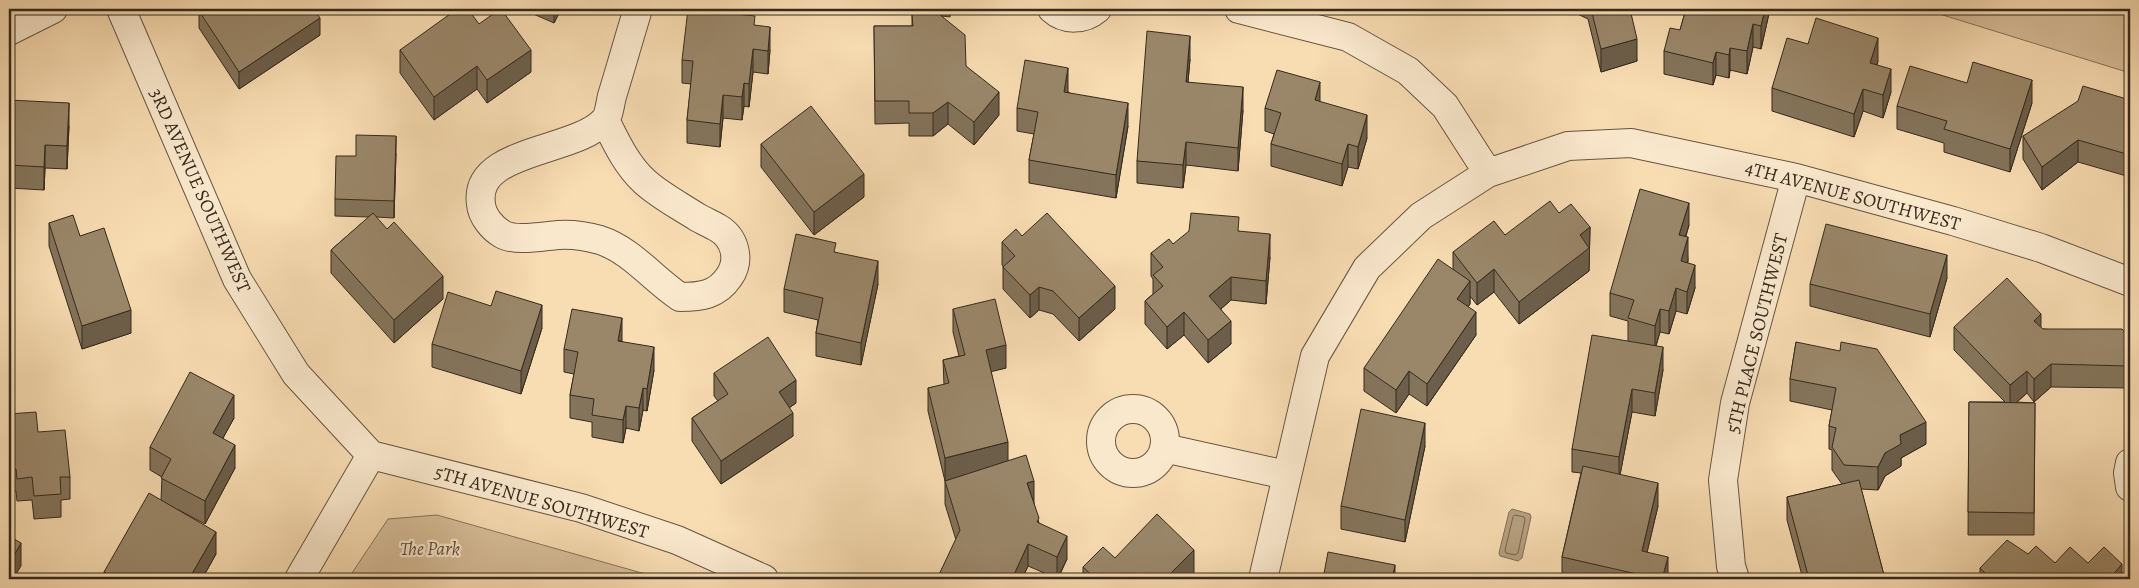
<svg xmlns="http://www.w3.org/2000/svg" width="2139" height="588" viewBox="0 0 2139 588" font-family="Alegreya,serif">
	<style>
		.green { fill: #d7be99; stroke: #86745b }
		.water { fill: #b69f7f; stroke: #827058 }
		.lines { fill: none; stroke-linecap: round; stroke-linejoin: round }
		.shore { stroke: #76644e; stroke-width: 1 }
		.street-casing { stroke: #665642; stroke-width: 30 }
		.street { stroke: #fae8cd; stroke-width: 28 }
		.wall { fill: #84745b; stroke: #352a1d }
		.shaded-wall { fill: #6c5e4a; stroke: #352a1d }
		.building { fill: #9a876a; stroke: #352a1d }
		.labels { text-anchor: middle; stroke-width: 4.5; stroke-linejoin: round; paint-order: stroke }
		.street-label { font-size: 19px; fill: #352a1d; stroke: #fae8cd }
		.park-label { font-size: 19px; font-style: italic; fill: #5e4f3c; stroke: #fae8cd }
	</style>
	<rect width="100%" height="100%" fill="#f8dcb2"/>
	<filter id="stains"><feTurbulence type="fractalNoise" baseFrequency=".004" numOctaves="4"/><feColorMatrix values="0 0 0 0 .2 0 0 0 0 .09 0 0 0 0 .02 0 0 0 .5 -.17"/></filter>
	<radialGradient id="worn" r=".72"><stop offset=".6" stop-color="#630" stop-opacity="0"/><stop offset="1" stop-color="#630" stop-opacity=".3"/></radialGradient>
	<!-- green -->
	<path class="green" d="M1923,9H2130V73L1933,12Z
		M437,515L663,579H348L388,519Z"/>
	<!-- water -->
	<path class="water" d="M1512,509L1530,514L1531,517L1522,558L1518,561L1500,556L1499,553L1509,512Z"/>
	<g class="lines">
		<!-- shore -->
		<path class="shore" d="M1515,515L1524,517L1525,520L1518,553L1515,555L1506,553L1505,550L1513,517Z"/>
		<defs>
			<path id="street" d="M121,9L237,279L296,374L371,455
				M1052,9C1065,21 1084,20 1097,9
				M1239,9L1348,37L1408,71L1445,106L1488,173
				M9,31L53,9
				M605,120C616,142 626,164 644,181C659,195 680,206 697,217C704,221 711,224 718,228C735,238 741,260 729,277C717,295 701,297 680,297C653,279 631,250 600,240C586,236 572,234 558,235C544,236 515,242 502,234C492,228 482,216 481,204C473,149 574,153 604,121C609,116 610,104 612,96C621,67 629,38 638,9
				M1101 441a32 32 0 1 1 64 0a32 32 0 1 1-64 0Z
				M1164,448L1286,475
				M371,455L581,508L677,540L764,579
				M2130,463L2128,473L2130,487
				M299,579L371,455
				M1263,579L1315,356L1367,268L1421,216L1488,173L1568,146L1631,143L1796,178L1953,221L2041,248L2130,282
				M1735,579L1731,566L1723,480L1735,403L1796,178"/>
		</defs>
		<!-- street casing -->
		<use href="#street" class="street-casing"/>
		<!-- street -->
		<use href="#street" class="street"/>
	</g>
	<!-- wall -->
	<path class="wall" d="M522,9H561L554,23Z
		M868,9H951L950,17L942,16L966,66L999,115L974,145L948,124L933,136H909V123L875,124L874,26H912V14H922Z
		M1549,9H1560L1558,13Z
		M1567,9H1630L1637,61L1601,72L1588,19Z
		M1686,9H1770L1761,49L1753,47L1747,74L1730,70L1729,78L1716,75L1713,85L1664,74V51L1680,30Z
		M199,11L320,35L239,89L199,28Z
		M479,24L531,72L487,103L477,89L434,120L400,73V50Z
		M755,25L770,50L768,74L753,72L749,107L744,106L742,120L723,118L720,147L687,143V120L691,84L682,83V60Z
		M1808,44L1878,61L1877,65L1891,92L1883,118L1863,111L1854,137L1772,111V88Z
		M1190,59L1188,82L1243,110L1238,171L1186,165L1183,188L1137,183V161Z
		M1068,91V92L1128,126L1116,198L1029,183V160L1034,134L1017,131V108Z
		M9,100L69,126L67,169L45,168L44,190L9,188Z
		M2130,100V177L2078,162L2042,190L2023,159V136Z
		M1320,102L1367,138L1358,169L1348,167L1342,186L1271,166V144L1274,134L1265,131V108Z
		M2032,103L2010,172L1944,152V143L1897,129V106Z
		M761,144L864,197L814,235L761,167Z
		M396,153L394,218L376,217L443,299L394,343L331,273V250L369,217L335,216V199L356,156Z
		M1559,213L1590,227L1589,271L1519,324L1494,292L1477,305L1470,296V304L1468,307L1476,335L1427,406L1409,394L1396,413L1364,391V368L1453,270V252L1505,235Z
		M49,223L80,236L131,333L82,349L49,246Z
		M1689,225L1686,236L1688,260V263L1695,288L1687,314L1676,311L1669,334L1660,332L1656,346L1663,370L1655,416L1632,412L1620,475L1658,506L1647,552L1668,579H1562V557L1581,473L1572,472V449L1628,341V321L1610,316V293Z
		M1239,231L1270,257L1266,304L1231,300L1221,309L1231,344L1208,363L1184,335L1167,349L1145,324V301L1153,294V279L1151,276V253L1173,244Z
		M1022,236L1115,309L1079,341L1053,314L1039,310L1030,318L1003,289V266L1002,265V242Z
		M836,252L878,284L861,365L816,356V333L818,320L784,312V289Z
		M1947,278L1930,337L1810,306V284Z
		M953,309L1006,368L991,371L1008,461L1034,504L1039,523L1067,559L1058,579L1028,566L1022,579H937L956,540L945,504V481L952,479L945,481L928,411V388L944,385L943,360L959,356L953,332Z
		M1954,327L2041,328L2043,329L2128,336V388L2051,387L2034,402L2027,393L2017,402L2035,403L2034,535H1968L1969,402H2005L1954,350Z
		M542,328L521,394L432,367V344Z
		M622,341L654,370L647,411L643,410L639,431L626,428L623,443L592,437V422L570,418V395L574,374L564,372V349Z
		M1796,342L1926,444L1901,458V466L1885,476L1878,490L1861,489L1885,579H1803L1787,520V497L1842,484L1832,470V450L1829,449V426L1832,410L1790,401V379Z
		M714,373L796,403L789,408L793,436L721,484L692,441V418L718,401L714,396Z
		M9,414L38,432L70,477V499L61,500V517L34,519L32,500L17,501L16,491L9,492Z
		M234,418L223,438L235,468L205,524L177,509L216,554L202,579H104V572L161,500L162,477L150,470V447Z
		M1425,446L1405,542L1341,529V506Z
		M2028,554L2055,563H2088L2122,579H1980V568Z
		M1115,558L1194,573L1187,579H1083V567Z"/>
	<!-- shaded-wall -->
	<path class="shaded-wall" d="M554,9H561L554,23Z
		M1765,9H1770L1761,49V26Z
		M320,18V35L239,89V72Z
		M1753,24V47L1747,74V51Z
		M770,27V50L768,74V51Z
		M1190,36V59L1186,104V82Z
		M1878,38V61L1870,86V63Z
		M1637,39V61L1601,72V49Z
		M1730,48V70L1729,78V55Z
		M753,49V72L749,107V84Z
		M531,50V72L487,103V80Z
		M1716,52V75L1713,85V63Z
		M477,66V89L434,120V97Z
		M1068,68V91L1064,114V92Z
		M1891,69V92L1883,118V95Z
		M2032,80V103L2010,172V149Z
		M1320,82V105L1315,100Z
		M744,83V106L742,120V97Z
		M1243,87V110L1238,171V148Z
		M1863,89V111L1854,137V114Z
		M999,92V115L974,145V122Z
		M723,95V118L720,147V124Z
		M948,102V124L933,136V113Z
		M69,103V126L67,169V146Z
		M1128,103V126L1116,198V175Z
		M1367,115V138L1358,169V147Z
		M396,136V153L394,218V201Z
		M2078,140V162L2042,190V167Z
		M1186,142V165L1183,188V165Z
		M1348,144V167L1342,186V164Z
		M45,145V168L44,190V167Z
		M864,174V197L814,235V212Z
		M1689,203V225L1679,257V235Z
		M1590,227L1589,271L1519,324V302L1580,235Z
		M1270,234V257L1266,304V281Z
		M1688,237V260L1681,284V261Z
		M1947,255V278L1930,337V314Z
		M878,261V284L861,365V343Z
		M1695,265V288L1687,314V292Z
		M1494,269V292L1477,305V283Z
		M443,276V299L394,343V320Z
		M1231,277V300L1209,319V296Z
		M1470,281V304L1457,322V299Z
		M1115,286V309L1079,341V318Z
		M1039,287V310L1030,318V295Z
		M1676,288V311L1669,334V311Z
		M542,305V328L521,394V371Z
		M1660,309V332L1655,349V326Z
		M131,310V333L82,349V326Z
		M1184,312V335L1167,349V327Z
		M1476,312V335L1427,406V384Z
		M2041,314V337L2034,321Z
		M622,318V341H618Z
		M1231,321V344L1208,363V340Z
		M1006,345V368L986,373V350Z
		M654,347V370L647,411V389Z
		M1663,347V370L1655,416V393Z
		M2051,364V387L2034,402V379Z
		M1409,371V394L1396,413V390Z
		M2027,371V393L2010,408V385Z
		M796,380V403L779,415V392Z
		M643,388V410L639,431V408Z
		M1632,389V412L1619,480V457Z
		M234,395V418L213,456V433Z
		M626,406V428L623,443V420Z
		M793,413V436L721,484V461Z
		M1926,422V444L1901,458V466L1885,476L1878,490V467L1885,453L1900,435Z
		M1425,423V446L1405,542V520Z
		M1008,442V465L945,481V458Z
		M235,445V468L205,524V501Z
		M1034,481V504L1027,483Z
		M1658,483V506L1642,574V551Z
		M216,532V554L202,579H189Z
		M1067,536V559L1057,579V557Z
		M21,543V566L13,579H9V564Z
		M1028,544V566L1022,579H1012Z
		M1194,550V573L1187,579H1165Z
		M1668,557V579H1662Z
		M2122,564V579H2109Z
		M1395,565V579H1392Z"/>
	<!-- building -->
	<path class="building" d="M202,9H314L320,18L239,72L199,11Z
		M457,9H468L479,24L500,9H501L531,50L487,80L477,66L434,97L400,50Z
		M688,9L755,16L754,25L770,27L768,51L753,49L749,84L744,83L742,97L723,95L720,124L687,120L693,61L682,60Z
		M1591,9H1630L1637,39L1601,49Z
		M1686,9H1765L1761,26L1753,24L1747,51L1730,48L1729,55L1716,52L1713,63L1664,51L1670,28L1680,30Z
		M912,14H939L965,35L966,66L999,92L974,122L948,102L933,113H909V101H875L874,26H913Z
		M1816,18L1878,38L1870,63L1891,69L1883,95L1863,89L1854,114L1772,88L1787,38L1808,44Z
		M1147,31L1190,36L1186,82L1243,87L1238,148L1186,142L1183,165L1137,161Z
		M1025,60L1068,68L1064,92L1128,103L1116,175L1029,160L1038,112L1017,108Z
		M1973,62L2032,80L2010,149L1944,129L1947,121L1897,106L1910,66L1967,83Z
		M1277,70L1320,82L1315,100L1367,115L1358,147L1348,144L1342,164L1271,144L1281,113L1265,108Z
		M2083,86L2130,100V155L2078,140L2042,167L2023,136L2078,101Z
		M9,100L69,103L67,146L45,145L44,167L9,165Z
		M811,106L864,174L814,212L761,144Z
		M356,135L396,136L394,201L335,199L336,156H356Z
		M1640,189L1689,203L1679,235L1688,237L1681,261L1695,265L1687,292L1676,288L1669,311L1660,309L1655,326L1628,318L1634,300L1610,293Z
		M1550,201L1559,213L1571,204L1590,227L1580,235L1589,248L1519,302L1494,269L1477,283L1453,252L1494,221L1505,235Z
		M373,213L387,229L394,222L443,276L394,320L331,250Z
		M1047,213L1115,286L1079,318L1053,291L1039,287L1030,295L1003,267L1015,256L1002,242L1016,229L1022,236Z
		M1191,213L1239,217L1238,231L1270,234L1266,281L1231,277L1209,296L1231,321L1208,340L1184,312L1167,327L1145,301L1163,286L1153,275L1163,267L1151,253L1169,239L1173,244L1189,231Z
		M73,215L80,236L104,228L131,310L82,326L49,223Z
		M1826,224L1947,255L1930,314L1810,284Z
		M796,234L836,243L834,252L878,261L861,343L816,333L823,298L784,289Z
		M1438,259L1470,281L1457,299L1476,312L1427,384L1409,371L1396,390L1364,368Z
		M2007,278L2041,314L2034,321L2043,329H2122L2128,336V366L2051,364L2034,379L2027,371L2010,385L1954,327Z
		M496,291L542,305L521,371L432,344L448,292L491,306Z
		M995,299L1006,345L986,350L1008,442L945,458L928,388L949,383L943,360L965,355L953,309Z
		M572,309L622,318L618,341L654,347L647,389L643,388L639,408L626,406L623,420L592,415L594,399L570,395L578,352L564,349Z
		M1592,335L1663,347L1655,393L1632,389L1619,457L1572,449Z
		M768,337L796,380L779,392L793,413L721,461L692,418L728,394L714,373Z
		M1796,342L1840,351L1841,342L1877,349L1926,422L1900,435L1901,444L1885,453L1878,467L1844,465L1832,447L1836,428L1829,426L1836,388L1790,379Z
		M190,372L234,395L213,433L235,445L205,501L161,478L171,459L150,447Z
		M1969,402L2035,403L2034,513L1968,512Z
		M1361,409L1425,423L1405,520L1341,506Z
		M36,412L38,432L65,430L70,477H60L61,494L34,496L32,477L17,479L16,469H9V414Z
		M1026,455L1034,481L1027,483L1039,518L1037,522L1067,536L1057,557L1028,544L1012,579H937L960,530L945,481Z
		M1583,466L1658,483L1642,551L1668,557L1662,579H1659L1562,557Z
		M1859,480L1885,579H1809L1787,497Z
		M149,493L216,532L189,579H115L104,572Z
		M1157,514L1194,550L1165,579H1096L1083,567L1103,547L1115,558Z
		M9,536L21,543L9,564Z
		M2007,540L2028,554L2036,546L2055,563L2070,547L2088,563L2104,547L2122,564L2109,579H1991L1980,568Z
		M1328,552L1395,565L1392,579H1323Z"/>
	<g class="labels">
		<!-- street labels -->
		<g class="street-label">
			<text transform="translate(201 190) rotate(66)" y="7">3RD AVENUE SOUTHWEST</text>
			<text transform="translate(1853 195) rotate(15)" y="7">4TH AVENUE SOUTHWEST</text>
			<text transform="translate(1756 333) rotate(-76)" y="7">5TH PLACE SOUTHWEST</text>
			<text transform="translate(542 501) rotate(16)" y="7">5TH AVENUE SOUTHWEST</text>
		</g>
		<!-- park labels -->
		<g class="park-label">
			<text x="430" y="555">The Park</text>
		</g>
	</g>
	<!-- margin -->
	<rect width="2139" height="588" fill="none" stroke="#f8dcb2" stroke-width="30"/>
	<rect x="10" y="10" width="2119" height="568" fill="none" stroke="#352a1d" stroke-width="2.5"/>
	<rect x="15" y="15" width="2109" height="558" fill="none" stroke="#352a1d"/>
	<rect width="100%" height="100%" filter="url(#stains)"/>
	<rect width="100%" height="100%" fill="url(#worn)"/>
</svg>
